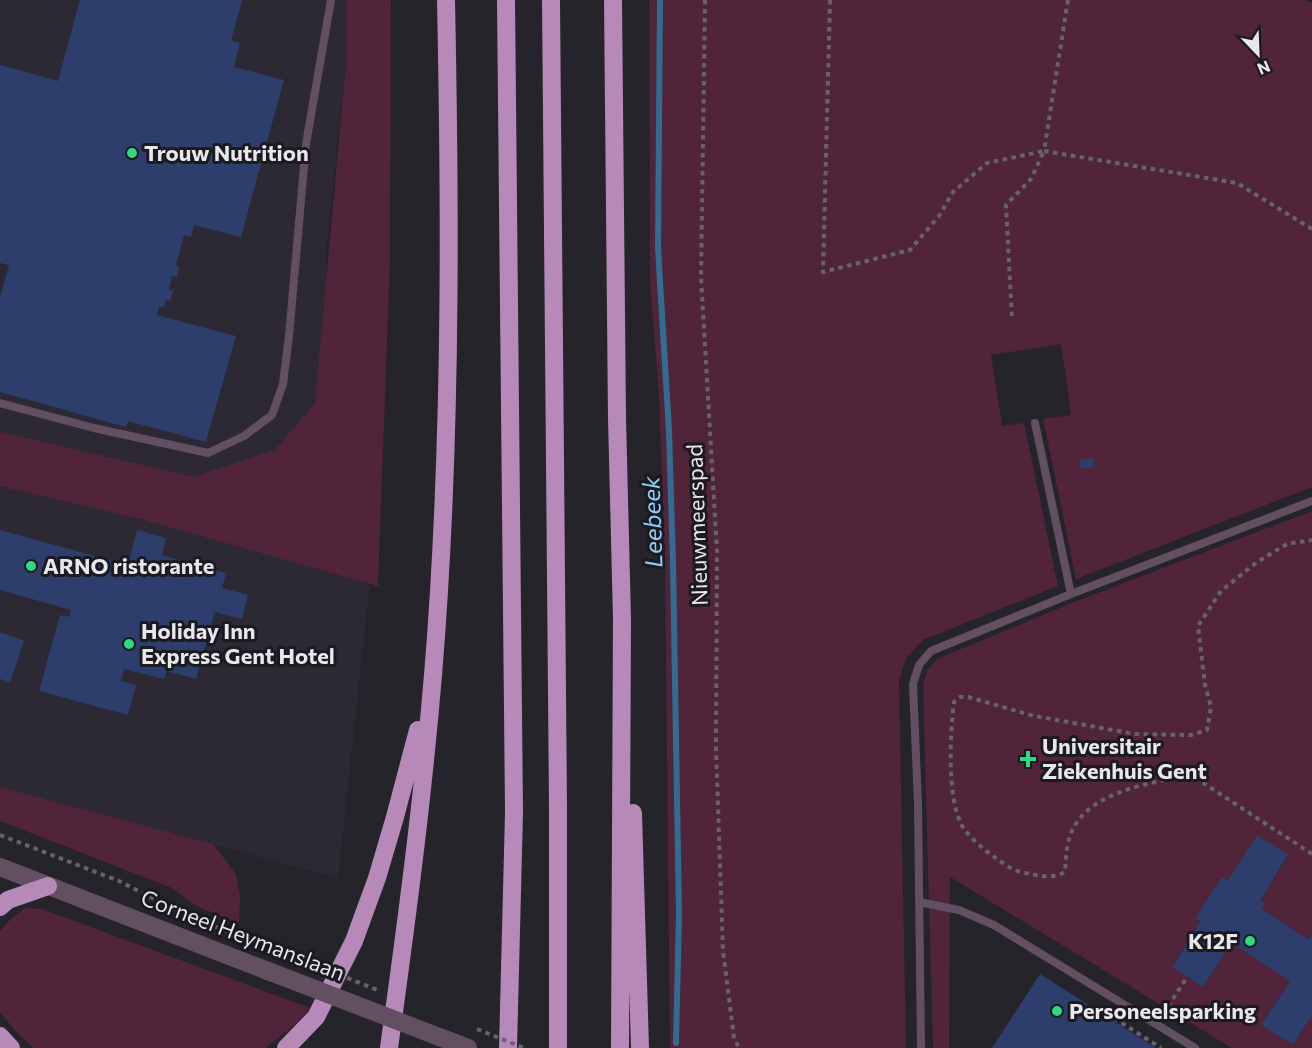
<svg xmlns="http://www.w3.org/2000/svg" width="1312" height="1048" viewBox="0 0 1312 1048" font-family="Commissioner,sans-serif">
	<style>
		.built { fill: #2c2935 }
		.green { fill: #522439 }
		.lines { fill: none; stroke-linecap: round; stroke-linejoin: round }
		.stream { stroke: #336c91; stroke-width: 6 }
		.building { fill: #2d3d6c }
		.path { stroke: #65646a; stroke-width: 4; stroke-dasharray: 4.5 4.5; stroke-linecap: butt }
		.service { stroke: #625062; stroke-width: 8 }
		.tertiary { stroke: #625062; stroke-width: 18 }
		.motorway { stroke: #b689b8; stroke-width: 18 }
		.path-bridge { stroke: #65646a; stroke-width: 4; stroke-dasharray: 4.5 4.5; stroke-linecap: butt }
		.tertiary-bridge { stroke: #625062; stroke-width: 18 }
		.poi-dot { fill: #2fd883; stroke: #1c1a21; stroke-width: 2 }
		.labels { text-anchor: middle; stroke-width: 6; stroke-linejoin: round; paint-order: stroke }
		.poi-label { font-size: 22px; font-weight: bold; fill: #e8e7ec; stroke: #1c1a21; text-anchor: start }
		.street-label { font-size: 22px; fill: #e8e7ec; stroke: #1c1a21 }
		.water-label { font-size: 24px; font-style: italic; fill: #8ecefc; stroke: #1c1a21 }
	</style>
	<rect width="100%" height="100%" fill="#25242a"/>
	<!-- built -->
	<path class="built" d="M0,0H346V63L325,262L376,529L338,878L0,787Z"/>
	<!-- green -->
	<path class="green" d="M346,0H391L390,259L378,586L141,519L0,486V432L194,477L275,450L315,403L346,63Z
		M649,0H1305L1312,3V487L1076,579L1043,419L1071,415L1061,344L991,355L1002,426L1024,423L1058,586L923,640L906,658L899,682L906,1048H670L665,560L659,394L650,280Z
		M1312,511V934L1308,939L1262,909L1265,903L1261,900L1288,856L1257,836L1228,880L1222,877L1195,918L1200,922L1172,966L1203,987L1232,943L1290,981L1261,1025L1293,1045L1312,1016V1048H1232L950,877L949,1048H933L923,685L927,670L937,659L1074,602Z
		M0,787L213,844L236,874L240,895L239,923L196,906L172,888L0,821Z
		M25,908L42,909L310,1008L295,1025L265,1048H34L19,1035L0,1012V931L10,920Z"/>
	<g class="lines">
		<!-- stream -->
		<path class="stream" d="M660,0L658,248L669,431L673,563L679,914L676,1043"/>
	</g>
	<!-- building -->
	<path class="building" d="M80,0H242L231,41L240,43L234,67L284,80L241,237L194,225L191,237L184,235L176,265L179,266L177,277L172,276L169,290H173L170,301L166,300L164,307H159L157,315L236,336L206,442L128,421L126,427L0,392V297L9,265L0,263V65L58,81Z
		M1093,458L1094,467L1081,469L1079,460Z
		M0,530L128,565L137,530L166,538L162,555L226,573L222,588L248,595L242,619L215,612L196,679L167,671L164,679L124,669L121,681L136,685L128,715L39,691L60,615L69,617L71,610L0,590Z
		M0,632L24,641L10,682L0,679Z
		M1257,835L1288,855L1261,900L1265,903L1262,909L1308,939L1312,934V1016L1293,1045L1261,1025L1290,981L1232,943L1203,987L1172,967L1200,922L1195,918L1222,877L1228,880Z
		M1040,974L1156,1048H992Z"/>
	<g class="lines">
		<!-- path -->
		<path class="path" d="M705,0L701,277L717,552L716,748L723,951L734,1038L739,1048
			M830,0L823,272L910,250L939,216L953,192L987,163L1044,151L1031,179L1006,205L1012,320
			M1068,0L1044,151L1237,183L1312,229
			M0,835L119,881L192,918L272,948
			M1312,854L1191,775C1150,783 1082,792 1069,839C1066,849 1066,861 1065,872C1051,880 1037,875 1021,872C1011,870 1002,862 993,856C984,850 966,834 961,824C947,795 950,734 954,702L960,697H968L1034,716L1135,734L1191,735L1207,730L1211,707L1205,685L1198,626L1221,591L1257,562L1287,544L1312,540
			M1166,1015V1010L1187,977
			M1114,1018L1161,1048"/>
		<!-- service -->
		<path class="service" d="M0,403L94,428L208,453L244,436L272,415L283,384L289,336L306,144L331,0
			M1035,423L1071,594L1312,501
			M919,902L959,910L994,925L1195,1048
			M921,1048L918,804L913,684L919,665L931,651L1071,594"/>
		<!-- tertiary -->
		<path class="tertiary" d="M0,867L268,971"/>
		<!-- motorway -->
		<path class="motorway" d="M506,0L514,813L508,1048
			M551,0L558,808V1048
			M613,0L617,418L622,619L620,1048
			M633,813L640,1048
			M0,907L8,900L48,886
			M0,1036L11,1048
			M286,1048L316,1017L354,941L377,878L395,817L418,730
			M389,1048C410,897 430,744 439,591C451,395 450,197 446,0"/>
		<!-- path-bridge -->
		<path class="path-bridge" d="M272,948L380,991
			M477,1029L524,1048"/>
		<!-- tertiary-bridge -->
		<path class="tertiary-bridge" d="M268,971L468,1048"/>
	</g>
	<!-- markers -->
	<g class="poi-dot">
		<circle cx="132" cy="153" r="6"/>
		<circle cx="31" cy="566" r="6"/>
		<circle cx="129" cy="644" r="6"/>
		<path d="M1025 750h6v6h6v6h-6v6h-6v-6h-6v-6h6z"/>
		<circle cx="1250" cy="941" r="6"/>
		<circle cx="1057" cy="1011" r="6"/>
	</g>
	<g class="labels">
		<!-- poi labels -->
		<g class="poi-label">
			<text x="144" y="161">Trouw Nutrition</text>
			<text x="43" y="574">ARNO ristorante</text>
			<text x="141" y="639">Holiday Inn<tspan x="141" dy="25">Express Gent Hotel</tspan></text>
			<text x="1042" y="754">Universitair<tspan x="1042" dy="25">Ziekenhuis Gent</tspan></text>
			<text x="1238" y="949" text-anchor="end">K12F</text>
			<text x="1069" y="1019">Personeelsparking</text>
		</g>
		<!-- street labels -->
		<g class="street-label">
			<text transform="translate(697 525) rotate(-92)" y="8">Nieuwmeerspad</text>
			<text transform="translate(243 935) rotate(21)" y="8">Corneel Heymanslaan</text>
		</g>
		<!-- water labels -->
		<g class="water-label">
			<text transform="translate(653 522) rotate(-92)" y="8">Leebeek</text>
		</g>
	</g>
	<!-- north arrow -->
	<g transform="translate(1258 54) rotate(157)" stroke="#1c1a21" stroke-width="4.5" paint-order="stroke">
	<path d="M0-4.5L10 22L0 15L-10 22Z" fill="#e8e7ec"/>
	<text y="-9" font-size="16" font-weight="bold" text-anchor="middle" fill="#e8e7ec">N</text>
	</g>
</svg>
